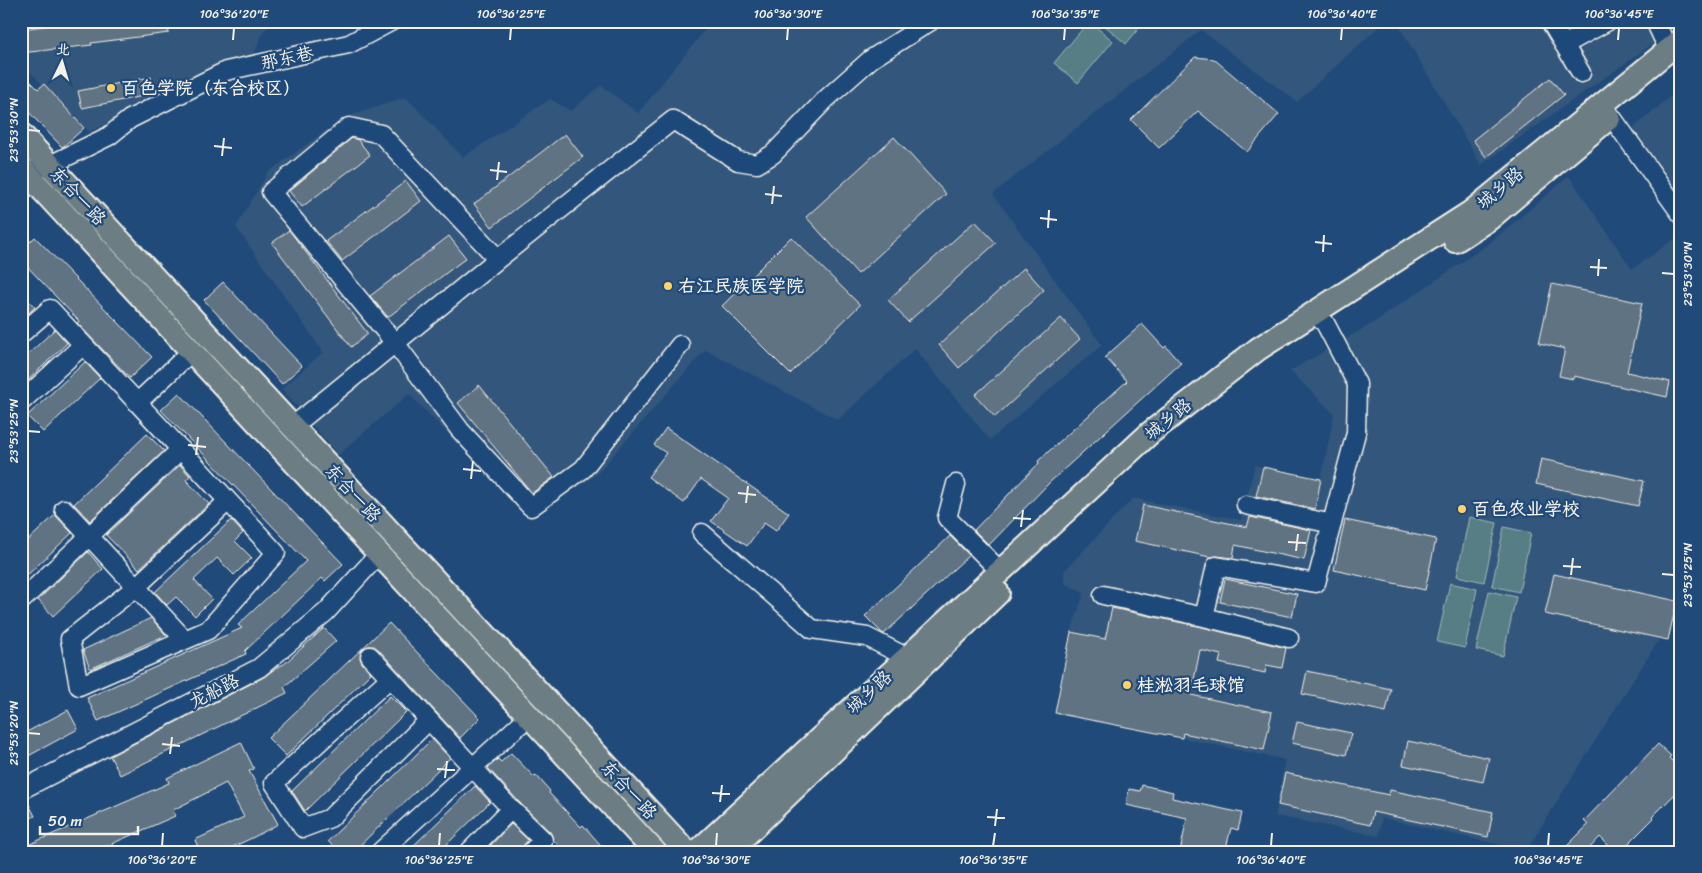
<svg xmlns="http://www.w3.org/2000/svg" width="1702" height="873" viewBox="0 0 1702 873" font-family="Sriracha,'LXGW WenKai TC',sans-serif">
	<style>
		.built { fill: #33567c }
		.green { fill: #567e84; stroke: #a5b8b6 }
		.building { fill: #617382; stroke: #f4f1e8 }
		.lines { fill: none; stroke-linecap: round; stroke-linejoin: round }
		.minor-casing { stroke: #f4f1e8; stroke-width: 21 }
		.major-casing { stroke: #f4f1e8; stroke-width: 26 }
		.minor { stroke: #1f4a7a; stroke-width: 18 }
		.major { stroke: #6c7e84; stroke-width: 22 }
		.ticks { fill: none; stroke: #f4f1e8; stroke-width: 2 }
		.poi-dot { fill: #ffd166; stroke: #1f4a7a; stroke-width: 2 }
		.labels { text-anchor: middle; stroke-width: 4.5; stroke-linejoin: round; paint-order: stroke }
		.street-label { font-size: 18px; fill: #f4f1e8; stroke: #1f4a7a }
		.poi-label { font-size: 18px; font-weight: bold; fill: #f4f1e8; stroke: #1f4a7a; text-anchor: start }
		.neatline { fill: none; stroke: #f4f1e8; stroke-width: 2 }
		.ticks-label { font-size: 12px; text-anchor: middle; fill: #f4f1e8 }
	</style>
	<rect width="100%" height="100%" fill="#1f4a7a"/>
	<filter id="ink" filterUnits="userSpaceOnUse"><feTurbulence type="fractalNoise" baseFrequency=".02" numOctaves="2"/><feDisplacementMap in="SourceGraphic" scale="10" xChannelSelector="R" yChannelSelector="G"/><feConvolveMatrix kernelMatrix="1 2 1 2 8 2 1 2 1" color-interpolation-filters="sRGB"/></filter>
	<g filter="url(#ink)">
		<!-- built -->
		<path class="built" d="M21,21H280L264,30L253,56L203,72L148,105L89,132L21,63Z
			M712,21H1385L1297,102L1201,30L993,194L1102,345L990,440L915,349L838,420L705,350L597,474L531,519L409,394L338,455L282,389L323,352L236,227L268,172L344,118L406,97L463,157L550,99L571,111L601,85L638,113Z
			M1396,21H1681V24L1481,165Z
			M1681,87V200L1631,130Z
			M1569,176L1632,269L1681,234V567L1677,601L1668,640L1660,638L1526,851L1382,818L1379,836L1275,816L1285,760L1182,738L1198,657L1071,632L1084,592L1065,584L1064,571L1133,498L1241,520L1255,465L1321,479L1334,414L1290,371L1373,323L1487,245Z"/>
		<!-- green -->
		<path class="green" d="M1089,21L1113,41L1078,83L1054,63Z
			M1105,21H1145L1126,44L1103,24Z
			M1469,517L1497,523L1484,582L1457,576Z
			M1504,527L1531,533L1519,592L1492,586Z
			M1450,583L1477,589L1465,648L1437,642Z
			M1489,591L1516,597L1503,656L1476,650Z"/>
		<!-- building -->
		<path class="building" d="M85,21H167L169,33L91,43L92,45L21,53V29Z
			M1195,57L1214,59L1279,114L1247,152L1198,111L1159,148L1131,120Z
			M21,72L38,89L44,84L84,128L64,146L62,147L21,104Z
			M151,77L154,94L82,108L78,91Z
			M1550,78L1564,95L1486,157L1473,140Z
			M565,134L583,157L492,227L474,204Z
			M894,137L946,194L858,274L806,217Z
			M352,138L358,140L370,155L302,207L289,191Z
			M406,181L421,201L342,261L326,241Z
			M975,221L996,243L908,322L888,300Z
			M289,230L368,334L351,347L272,243Z
			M449,236L466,258L388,317L370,296Z
			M35,237L152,357L130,378L77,323L79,321L21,260V250Z
			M791,237L860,305L790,374L722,306Z
			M1024,268L1044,290L959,368L939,345Z
			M223,282L302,366L282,384L204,300Z
			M1552,284L1642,303L1627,372L1670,382L1667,397L1574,376L1573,379L1559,376L1565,349L1539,343Z
			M21,293L35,307L21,320Z
			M1061,318L1080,339L995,417L975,395Z
			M1142,324L1164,348L1166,346L1181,363L1050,482L989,545L974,530L1039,463L1038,461L1127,381L1105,357Z
			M55,329L67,343L21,387V361Z
			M85,362L100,378L43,432L27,416Z
			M479,385L554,477L532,493L458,403Z
			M179,393L343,564L325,581L322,578L245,651L246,654L98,721L87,698L242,628L238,625L306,561L161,410Z
			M666,428L789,513L776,531L764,523L747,546L711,521L728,498L701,479L684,503L648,477L666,453L654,445Z
			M147,434L164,451L90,521L74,504Z
			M1541,459L1644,481L1638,506L1536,484Z
			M180,465L190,476L186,480L209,504L139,569L106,535Z
			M1263,467L1321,479L1315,509L1256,496Z
			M1143,505L1247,527L1250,517L1311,530L1304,560L1235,545L1233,558L1217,556L1210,557L1135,541Z
			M55,515L72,533L21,581V547Z
			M231,520L243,533L235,541L252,558L234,575L217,558L194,580L212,599L195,616L176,597L167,605L155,592Z
			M1345,520L1436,539L1425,590L1334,570Z
			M950,536L969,555L884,634L882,633L865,616Z
			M88,552L103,569L53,616L38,600Z
			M1554,574L1677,601L1668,640L1545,614Z
			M1225,579L1297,594L1292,617L1220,602Z
			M1112,608L1202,627L1286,648L1282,668L1266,665L1265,673L1219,663L1221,655L1200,650L1191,695L1272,712L1264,750L1183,733L1182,738L1055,713L1071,632L1105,639Z
			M151,618L166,635L90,669L83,650Z
			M389,623L480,718L460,738L378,649L374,646H368L362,649L360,658L362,663L371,673L286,756L268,738Z
			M324,628L336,641L284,687L287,693L120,775L110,756L264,677L276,668L284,664Z
			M1307,671L1391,689L1386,712L1302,694Z
			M390,696L406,712L305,811L292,791Z
			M68,710L78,729L21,760V735Z
			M1297,722L1351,733L1346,755L1292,743Z
			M432,739L450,758L353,852H338L328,841Z
			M1408,741L1489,758L1483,782L1403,765Z
			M241,742L254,769L249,771L278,824L254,837L222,852H200L195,840L244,817L226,783L173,810L175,816L93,852H21V848L169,783L167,778Z
			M1658,744L1671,756L1669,758L1681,770V788L1652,817L1654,818L1620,852H1615L1600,837L1586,852H1561L1588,825L1584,821Z
			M511,753L534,777L536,775L550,791L549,793L581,827L583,825L607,852H550L558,845L553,840L551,833L519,802L488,768L498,759L501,762Z
			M1285,773L1389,795L1390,790L1493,812L1488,837L1373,812L1370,825L1278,805Z
			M1142,785L1173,792L1172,798L1242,813L1238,830L1231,828L1225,852H1180L1187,818L1126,805L1129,789L1140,791Z
			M475,786L490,802L439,852H407Z
			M26,799L35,816L21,823V801Z
			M511,824L528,840L521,850L519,852H484Z"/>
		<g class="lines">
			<defs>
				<path id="minor" d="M1550,21L1581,73
					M1655,21L1668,49
					M1564,45L1608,21
					M1611,116L1681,214
					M38,168L50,165L109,136L130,119L226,71L349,44L392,21
					M498,259L673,120L738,161L757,164L773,154L826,99L871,59L931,21
					M21,334L50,309C126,390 201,471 276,553L208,630L79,686L70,639L136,587L228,501
					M21,402L83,345
					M138,402L192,351
					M292,427L498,259L381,134L349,127L271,192L395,343L460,430L531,507L583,469L680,345
					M956,484L947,518L1000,571
					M1246,505L1332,524
					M64,509L185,640
					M702,533L812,629L867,637L906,657
					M1103,595L1204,617L1216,566L1316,583L1356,433L1357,384L1325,323L1313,313
					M21,601L181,449
					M1204,617L1289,638
					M370,656L511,809L543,840L531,852
					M390,678L274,783L303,828L330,818L429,720
					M21,790L259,668L326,612L379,554
					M380,852L529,716
					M469,852L511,809"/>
				<path id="major" d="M21,134L687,852
					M21,167L655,852
					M1455,241L1489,219L1609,118
					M697,852L1150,433L1258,349L1471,212L1681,40
					M728,852L998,593"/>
			</defs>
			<!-- minor casing -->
			<use href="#minor" class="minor-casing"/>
			<!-- major casing -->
			<use href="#major" class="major-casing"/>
			<!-- minor -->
			<use href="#minor" class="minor"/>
			<!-- major -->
			<use href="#major" class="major"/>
		</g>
	</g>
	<!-- ticks -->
	<path class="ticks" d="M233,40L234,28M510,40L511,28M787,40L788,28M1064,40L1065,28M1341,40L1342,28M1618,40L1619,28M28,130L40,131M214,146L232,148M222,156L224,138M490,170L507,172M497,180L499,162M765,194L782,196M772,204L774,186M1040,218L1057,220M1048,228L1049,210M1315,242L1332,244M1323,252L1324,235M1590,267L1607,268M1662,273L1674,274M1598,276L1599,259M28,431L40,432M188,445L206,447M196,455L198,437M463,469L481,471M471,479L473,461M738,493L756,495M746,503L748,486M1013,518L1031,519M1021,527L1023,510M1288,542L1306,543M1296,551L1298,534M1563,566L1581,567M1662,574L1674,575M1571,575L1573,558M28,733L40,734M162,744L180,746M170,754L172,737M437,769L455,770M445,778L447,761M712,793L730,794M720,802L722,785M987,817L1005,818M995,826L997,809M162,846L163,833M439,846L440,833M716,846L717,833M993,846L995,833M1271,846L1272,833M1548,846L1549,833"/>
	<!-- markers -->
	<g class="poi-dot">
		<circle cx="111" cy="88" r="5"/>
		<circle cx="668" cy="286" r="5"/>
		<circle cx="1462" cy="509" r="5"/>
		<circle cx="1127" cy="685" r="5"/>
	</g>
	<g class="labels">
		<!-- street labels -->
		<g class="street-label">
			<text transform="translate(287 58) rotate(-12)" y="6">那东巷</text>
			<text transform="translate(1500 188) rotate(-40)" y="6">城乡路</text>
			<text transform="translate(78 196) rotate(47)" y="6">东合一路</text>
			<text transform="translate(1168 419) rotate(-39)" y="6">城乡路</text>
			<text transform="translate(353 493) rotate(47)" y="6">东合一路</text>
			<text transform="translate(214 691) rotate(-27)" y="6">龙船路</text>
			<text transform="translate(869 692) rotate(-43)" y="6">城乡路</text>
			<text transform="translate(629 790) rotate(47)" y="6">东合一路</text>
		</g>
		<!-- poi labels -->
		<g class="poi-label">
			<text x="121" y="94">百色学院（东合校区）</text>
			<text x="678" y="292">右江民族医学院</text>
			<text x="1472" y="515">百色农业学校</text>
			<text x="1137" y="691">桂淞羽毛球馆</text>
		</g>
	</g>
	<!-- margin -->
	<rect width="1702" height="873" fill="none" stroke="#1f4a7a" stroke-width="55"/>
	<!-- north arrow -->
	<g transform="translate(62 62) rotate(5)" stroke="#1f4a7a" stroke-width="4" paint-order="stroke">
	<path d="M0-4L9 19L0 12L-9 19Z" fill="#f4f1e8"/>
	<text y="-8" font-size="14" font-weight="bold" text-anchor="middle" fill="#f4f1e8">北</text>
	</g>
	<!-- scale -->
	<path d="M40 826v8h98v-8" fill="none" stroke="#f4f1e8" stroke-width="2.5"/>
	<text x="48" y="826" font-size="15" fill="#f4f1e8" stroke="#1f4a7a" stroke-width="4" paint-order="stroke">50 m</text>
	<rect x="28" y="28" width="1646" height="818" class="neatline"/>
	<g class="ticks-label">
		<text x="234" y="18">106°36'20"E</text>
		<text x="511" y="18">106°36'25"E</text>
		<text x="788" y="18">106°36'30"E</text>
		<text x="1065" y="18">106°36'35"E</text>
		<text x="1342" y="18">106°36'40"E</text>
		<text x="1619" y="18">106°36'45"E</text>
		<text transform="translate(14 130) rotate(-90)" y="4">23°53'30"N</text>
		<text transform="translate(1688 274) rotate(-90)" y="4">23°53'30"N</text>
		<text transform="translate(14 431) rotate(-90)" y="4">23°53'25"N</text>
		<text transform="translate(1688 575) rotate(-90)" y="4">23°53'25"N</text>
		<text transform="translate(14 733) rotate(-90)" y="4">23°53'20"N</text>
		<text x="162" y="864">106°36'20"E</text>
		<text x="439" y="864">106°36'25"E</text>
		<text x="716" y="864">106°36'30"E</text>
		<text x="993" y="864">106°36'35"E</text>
		<text x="1271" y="864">106°36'40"E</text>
		<text x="1548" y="864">106°36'45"E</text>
	</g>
</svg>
